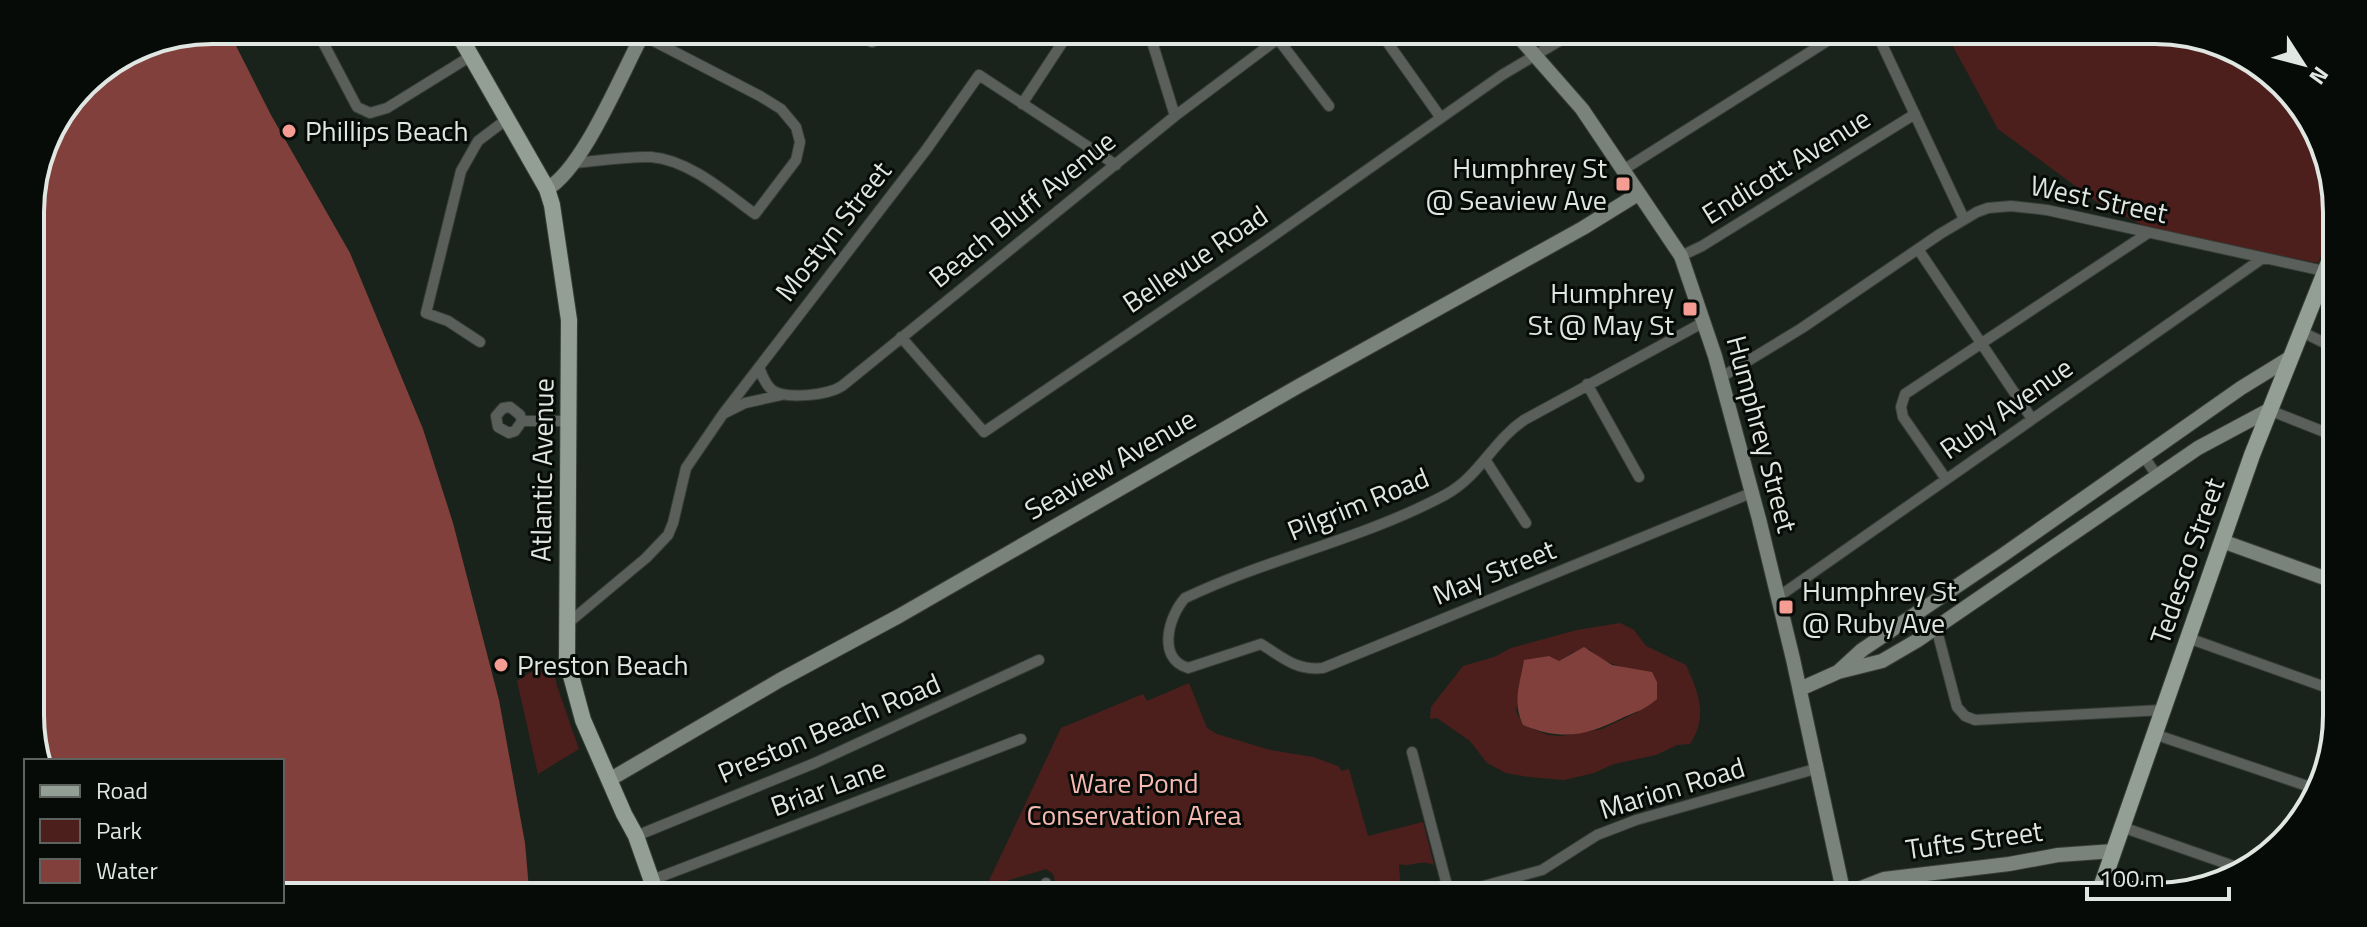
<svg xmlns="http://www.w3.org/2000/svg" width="2367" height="927" viewBox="0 0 2367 927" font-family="'Titillium Web',sans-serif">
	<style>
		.green { fill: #4d1f1c; fill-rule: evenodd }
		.water { fill: #81403b }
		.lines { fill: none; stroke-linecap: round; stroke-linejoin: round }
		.street-casing { stroke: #363e37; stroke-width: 12 }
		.secondary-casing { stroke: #363e37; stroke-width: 16 }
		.primary-casing { stroke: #363e37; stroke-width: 18 }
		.street { stroke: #5a5f5b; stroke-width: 10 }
		.secondary { stroke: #7a827c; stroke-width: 14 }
		.primary { stroke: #939e95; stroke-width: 16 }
		.poi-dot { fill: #f59c93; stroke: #070b08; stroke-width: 3 }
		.labels { text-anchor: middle; stroke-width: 6; stroke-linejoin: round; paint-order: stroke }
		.poi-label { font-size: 28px; fill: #e0e6e1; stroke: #070b08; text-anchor: start }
		.street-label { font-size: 28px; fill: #e0e6e1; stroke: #070b08 }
		.park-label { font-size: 28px; fill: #f6b8b1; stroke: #070b08 }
		.rim { fill: none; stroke: #e0e6e1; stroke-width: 4 }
	</style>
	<rect width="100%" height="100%" fill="#1a231b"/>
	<!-- green -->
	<path class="green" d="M1949,39L2214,40L2299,101L2335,188V226L2318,263L2154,231L2097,202L1998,129Z
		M1620,623L1634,630L1646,646L1686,665C1699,694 1708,716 1690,744L1677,745L1656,755L1614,764L1594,773L1564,780L1529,777L1506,773L1487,763L1470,741L1437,718L1430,719L1431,707L1463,666L1494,657L1511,648L1577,630ZM1589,649L1602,660L1624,668L1638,712L1602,729L1561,736L1548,735L1523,725L1516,711L1524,661L1549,656L1559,662L1573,652Z
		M551,659L557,686L579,749L538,774L517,681Z
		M1189,683L1207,728L1217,734L1270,750L1313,757L1338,766L1342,771L1349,769L1368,836L1423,822L1434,865C1419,859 1412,868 1399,864L1400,881L1395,893L1058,891L1053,874L1046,869L986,887L1061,728L1143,694L1147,701Z"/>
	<!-- water -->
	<path class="water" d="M212,30H228L271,115L350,253L423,429L453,523L499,700L525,843L529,889L282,888V761H39L33,750L30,199L49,132L92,75L143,44Z
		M1584,647L1612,665L1652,672L1657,682V699C1646,709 1636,712 1624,717C1586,736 1563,741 1523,725C1512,701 1520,685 1524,660L1549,656L1559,661Z"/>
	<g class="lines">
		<defs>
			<path id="street" d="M317,31L357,107L370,113L387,108L471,56L449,31
				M849,33L872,42L891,33
				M1150,35L1175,116
				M1383,36L1441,118
				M1879,38L1964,219
				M1278,39L1329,106
				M1022,104L1068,34
				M575,163C599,161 626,156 651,157C689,160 725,192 755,214L796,160L800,142L796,127L781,109L760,96L642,35
				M1623,170L1832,38
				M1918,249L2032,419
				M1681,256L1702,246L1915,114
				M1704,322L1524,420C1493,441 1479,477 1445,495C1363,539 1269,558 1185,598C1168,617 1157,659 1188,668L1261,644C1282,657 1296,671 1323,668L1751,493
				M2300,331L2333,347
				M901,337L984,432L1263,243L1502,75L1566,37
				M480,342L448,321L426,313L461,171L478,141L507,119
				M759,367C762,375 765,384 772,390C786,400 828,395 842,386L1175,116L1283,35
				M1720,378L1802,328L1940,234L1977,212L1988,208L2011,206L2047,210L2324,271
				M1587,384L1639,477
				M2269,410L2332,435
				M723,414L926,150L979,75L1116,165
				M522,421L520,415L510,407L503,408L496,416L498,427L509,433L515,431L522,421H569
				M2143,455L2157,476
				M1486,461L1526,523
				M1946,479L1903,417L1901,407L1905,394L2148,233
				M1778,597L2263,258
				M567,624L646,558L668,535L673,523L686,468L723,414L745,403L781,395
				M1936,627L1957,707L1965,716L1975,720L2162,710
				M2188,638L2328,688
				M2154,734L2316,789
				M1412,752L1449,893
				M2122,827L2242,869
				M636,836L815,763L1039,660
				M652,880L1021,739
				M1046,883L1049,891
				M1458,893L1542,870L1597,835L1636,820L1815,769"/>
			<path id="secondary" d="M1518,36L1582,109L1681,256L1715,356L1759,519L1793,659L1844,895
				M547,189C584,168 622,72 644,32
				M2222,541L2330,580
				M1838,672L1882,661L1918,640L2198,448L2269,410
				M1800,689L1838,672L1862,650L2003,555L2241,388L2288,359
				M609,780L780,680L899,616L1297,387L1583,228L1638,194
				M1843,895L1884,879L2009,864L2058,855L2114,851"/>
			<path id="primary" d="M461,31L463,42L547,189L552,205L569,320L567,661L583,720L624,814L636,836L655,890
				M2098,896L2252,455L2335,247"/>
		</defs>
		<!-- street casing -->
		<use href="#street" class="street-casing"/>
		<!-- secondary casing -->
		<use href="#secondary" class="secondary-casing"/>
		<!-- primary casing -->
		<use href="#primary" class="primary-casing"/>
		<!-- street -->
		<use href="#street" class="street"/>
		<!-- secondary -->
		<use href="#secondary" class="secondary"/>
		<!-- primary -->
		<use href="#primary" class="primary"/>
	</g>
	<!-- markers -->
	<g class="poi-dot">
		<circle cx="289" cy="131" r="8"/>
		<rect x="1615" y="176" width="16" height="16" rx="4"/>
		<rect x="1682" y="301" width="16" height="16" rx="4"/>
		<rect x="1778" y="599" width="16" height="16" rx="4"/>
		<circle cx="501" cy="665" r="8"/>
	</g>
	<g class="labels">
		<!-- poi labels -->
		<g class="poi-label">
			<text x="305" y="141">Phillips Beach</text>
			<text x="1607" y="178" text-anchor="end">Humphrey St<tspan x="1607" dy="32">@ Seaview Ave</tspan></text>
			<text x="1674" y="303" text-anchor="end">Humphrey<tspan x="1674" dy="32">St @ May St</tspan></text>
			<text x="1802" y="601">Humphrey St<tspan x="1802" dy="32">@ Ruby Ave</tspan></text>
			<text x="517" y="675">Preston Beach</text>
		</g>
		<!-- street labels -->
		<g class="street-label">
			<text transform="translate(1786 166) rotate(-32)" y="10">Endicott Avenue</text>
			<text transform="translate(2099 199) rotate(12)" y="10">West Street</text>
			<text transform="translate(1022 209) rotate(-39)" y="10">Beach Bluff Avenue</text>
			<text transform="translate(833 231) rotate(-52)" y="10">Mostyn Street</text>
			<text transform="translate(1195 259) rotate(-34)" y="10">Bellevue Road</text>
			<text transform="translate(2006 408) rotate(-35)" y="10">Ruby Avenue</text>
			<text transform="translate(1762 434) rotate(75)" y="10">Humphrey Street</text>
			<text transform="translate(1110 464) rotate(-30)" y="10">Seaview Avenue</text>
			<text transform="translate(542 470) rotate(-89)" y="10">Atlantic Avenue</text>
			<text transform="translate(1358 504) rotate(-22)" y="10">Pilgrim Road</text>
			<text transform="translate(2187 561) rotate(-71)" y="10">Tedesco Street</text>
			<text transform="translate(1494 572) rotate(-22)" y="10">May Street</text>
			<text transform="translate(829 728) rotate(-23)" y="10">Preston Beach Road</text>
			<text transform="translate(828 787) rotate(-20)" y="10">Briar Lane</text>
			<text transform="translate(1672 788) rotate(-17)" y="10">Marion Road</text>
			<text transform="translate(1974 840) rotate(-8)" y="10">Tufts Street</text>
		</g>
		<!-- park labels -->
		<g class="park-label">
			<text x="1134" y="793">Ware Pond<tspan x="1134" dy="32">Conservation Area</tspan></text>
		</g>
	</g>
	<!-- crop -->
	<path d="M0 0H2367V927H0ZM212 44H2155A168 168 0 0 1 2323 212V715A168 168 0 0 1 2155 883H212A168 168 0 0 1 44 715V212A168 168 0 0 1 212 44Z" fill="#070b08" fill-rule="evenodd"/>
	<path class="rim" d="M212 44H2155A168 168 0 0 1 2323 212V715A168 168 0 0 1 2155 883H212A168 168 0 0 1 44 715V212A168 168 0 0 1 212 44Z"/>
	<!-- legend -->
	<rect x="24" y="759" width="260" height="144" fill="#070b08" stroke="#5e635f" stroke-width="2"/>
	<rect x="40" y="785" width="40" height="12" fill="#939e95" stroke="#5e635f" stroke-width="2"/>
	<text x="96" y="799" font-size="24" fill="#e0e6e1">Road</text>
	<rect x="40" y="819" width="40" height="24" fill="#4d1f1c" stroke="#5e635f" stroke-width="2"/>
	<text x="96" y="839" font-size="24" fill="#e0e6e1">Park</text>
	<rect x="40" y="859" width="40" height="24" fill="#81403b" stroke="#5e635f" stroke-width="2"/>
	<text x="96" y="879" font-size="24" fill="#e0e6e1">Water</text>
	<!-- north arrow -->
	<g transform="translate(2303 64) rotate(126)" stroke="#070b08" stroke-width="6" paint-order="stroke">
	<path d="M0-6L14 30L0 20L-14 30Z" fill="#e0e6e1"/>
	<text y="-12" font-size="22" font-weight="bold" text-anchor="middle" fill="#e0e6e1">N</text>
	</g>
	<!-- scale -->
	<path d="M2087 887v12h142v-12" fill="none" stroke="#e0e6e1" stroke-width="4"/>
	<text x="2099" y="887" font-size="24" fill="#e0e6e1" stroke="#070b08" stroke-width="6" paint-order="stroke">100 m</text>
</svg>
